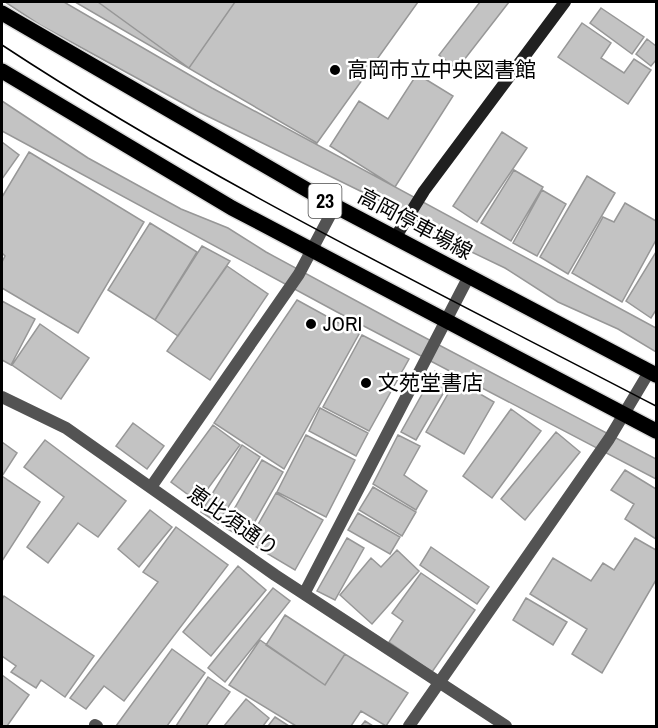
<svg xmlns="http://www.w3.org/2000/svg" width="658" height="728" viewBox="0 0 658 728" font-family="'Archivo Narrow','Noto Sans JP',sans-serif">
	<style>
		.building { fill: #c3c3c3; stroke: #979797; stroke-width: 1.5 }
		.lines { fill: none; stroke-linecap: round; stroke-linejoin: round }
		.primary-casing { stroke: #dbdbdb; stroke-width: 18 }
		.lane { stroke: #535353; stroke-width: 12 }
		.street { stroke: #535353; stroke-width: 12 }
		.secondary { stroke: #202020; stroke-width: 12 }
		.primary { stroke: #000; stroke-width: 15 }
		.tram { stroke: #000; stroke-width: 1.5 }
		.poi-dot { fill: #000; stroke: #fff; stroke-width: 2 }
		.labels { text-anchor: middle; stroke-width: 5; stroke-linejoin: round; paint-order: stroke }
		.shield { fill: #fff; stroke: #4c4c4c; stroke-width: 1.5 }
		.shield-label { font-size: 20px; font-weight: bold; fill: #000 }
		.poi-label { font-size: 21px; fill: #000; stroke: #fff; text-anchor: start }
		.street-label { font-size: 21px; fill: #000; stroke: #fff }
	</style>
	<rect width="100%" height="100%" fill="#fff"/>
	<!-- building -->
	<path class="building" d="M5,2H64L212,88L656,328V352L618,329L558,302L505,268L457,245L401,211L197,111L40,25Z
		M75,2H418L317,143Z
		M98,2H235L189,68Z
		M480,2H509L457,69L439,55Z
		M601,8L644,37L632,54L590,23Z
		M582,23L611,43L601,58L624,73L634,59L651,70L628,104L558,57Z
		M647,39L656,46V60L651,66L636,54Z
		M417,74L453,96L395,187L330,146L359,101L388,119Z
		M2,101L88,158L181,209L228,228L266,252L399,324L656,459V479L337,312L2,131Z
		M502,132L527,148L477,222L453,206Z
		M2,142L19,155L2,179Z
		M29,152L144,222L78,333L2,288V262L5,256L2,253V197Z
		M514,170L543,187L511,241L481,223Z
		M587,176L615,193L568,274L540,257Z
		M542,190L566,204L537,256L513,243Z
		M625,203L656,221V240L622,302L572,273L603,217L614,222Z
		M150,223L197,252L155,320L108,290Z
		M202,246L230,261L178,336L155,320Z
		M656,252V310L651,318L626,301Z
		M227,266L268,294L210,380L167,351Z
		M297,300L359,334L284,469L214,423Z
		M2,301L35,319L11,365L2,360Z
		M40,324L89,358L61,399L12,365Z
		M362,335L409,359L369,431L323,407Z
		M435,371L451,380L416,440L401,432Z
		M456,380L494,402L464,454L426,432Z
		M320,408L368,433L356,456L309,431Z
		M511,409L541,431L492,498L463,476Z
		M133,423L164,446L147,469L116,446Z
		M213,425L240,445L198,502L171,482Z
		M556,432L580,452L525,520L501,499Z
		M306,435L355,460L326,517L277,492Z
		M398,435L420,446L404,475L427,491L416,510L373,484Z
		M45,440L126,501L98,537L78,523L48,563L27,547L64,497L24,467Z
		M2,442L17,453L2,476L40,502L2,561Z
		M242,445L260,457L218,523L201,512Z
		M262,460L283,472L245,539L224,527Z
		M625,470L656,489V539L625,519L634,504L611,490Z
		M373,487L416,512L402,536L359,510Z
		M276,493L323,520L295,570L248,542Z
		M150,510L172,527L139,567L118,549Z
		M358,513L400,537L390,554L348,530Z
		M176,527L228,565L124,701L104,686L86,709L70,698L158,582L143,572Z
		M347,538L364,548L335,600L317,591Z
		M635,538L656,550V580L602,673L572,654L587,629L530,594L553,558L591,581L603,563L614,570Z
		M431,547L489,587L477,604L420,565Z
		M397,550L419,571L372,624L340,595L371,558L381,567Z
		M238,566L266,590L211,656L183,632Z
		M421,573L475,610L432,672L389,642L403,621L392,613Z
		M273,588L290,601L225,682L208,668Z
		M4,596L94,656L65,697L41,680L36,688L11,672L16,666L2,656V599Z
		M526,598L567,622L553,645L513,620Z
		M285,615L345,654L325,685L266,645Z
		M260,640L325,685L345,654L408,693L386,726L361,711L351,726H296L229,685Z
		M172,649L205,673L167,726H116Z
		M2,675L29,695L7,726H2Z
		M208,677L230,692L206,726H176Z
		M246,699L269,718L263,726H224Z
		M275,717L289,726H268Z
		M365,721L373,726H361Z"/>
	<g class="lines">
		<defs>
			<path id="primary" d="M2,13L335,206L656,375
				M2,71L232,208L656,431"/>
		</defs>
		<!-- primary casing -->
		<use href="#primary" class="primary-casing"/>
		<!-- lane -->
		<path class="lane" d="M95,725L97,726"/>
		<!-- street -->
		<path class="street" d="M2,397L66,428L275,575L506,726
			M151,487L299,274L335,206
			M304,594L469,276
			M409,726L609,439L649,372"/>
		<!-- secondary -->
		<path class="secondary" d="M395,238L424,191L565,2"/>
		<!-- primary -->
		<use href="#primary" class="primary"/>
		<!-- tram -->
		<path class="tram" d="M2,45C210,182 436,291 656,406"/>
	</g>
	<!-- markers -->
	<g class="poi-dot">
		<circle cx="335" cy="70" r="6"/>
		<circle cx="311" cy="324" r="6"/>
		<circle cx="366" cy="383" r="6"/>
	</g>
	<g class="labels">
		<!-- shield labels -->
		<rect class="shield" x="308.5" y="184" width="33" height="34" rx="4.5"/>
		<g class="shield-label">
			<text x="325" y="208">23</text>
		</g>
		<!-- poi labels -->
		<g class="poi-label">
			<text x="347" y="77">高岡市立中央図書館</text>
			<text x="323" y="331">JORI</text>
			<text x="378" y="390">文苑堂書店</text>
		</g>
		<!-- street labels -->
		<g class="street-label">
			<text transform="translate(415 224) rotate(28)" y="7">高岡停車場線</text>
			<text transform="translate(233 521) rotate(35)" y="7">恵比須通り</text>
		</g>
	</g>
	<!-- border -->
	<rect width="658" height="728" fill="none" stroke="#000000" stroke-width="6"/>
</svg>
